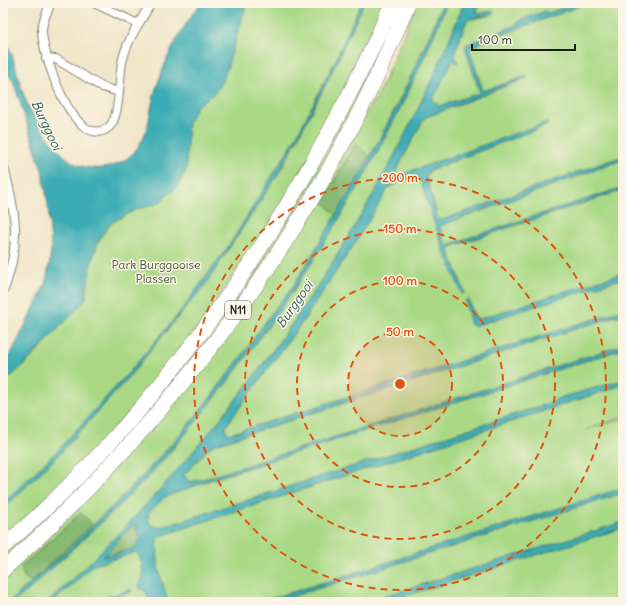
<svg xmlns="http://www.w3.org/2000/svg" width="626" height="605" viewBox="0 0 626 605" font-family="Delius,sans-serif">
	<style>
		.green { fill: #aad986; stroke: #637a51 }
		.forest { fill: #87b973; stroke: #526a48 }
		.water { fill: #3aacb4; stroke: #2b6468; fill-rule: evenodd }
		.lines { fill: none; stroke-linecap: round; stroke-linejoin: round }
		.street-casing { stroke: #868172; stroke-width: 10 }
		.highway-casing { stroke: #868172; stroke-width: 16 }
		.street { stroke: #fff; stroke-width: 8 }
		.highway { stroke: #fff; stroke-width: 15 }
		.ring { fill: none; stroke: #de560d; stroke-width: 2; stroke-dasharray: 7 5 }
		.labels { text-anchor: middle; stroke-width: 3; stroke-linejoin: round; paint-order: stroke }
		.shield { fill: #fcf5e5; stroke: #5f5d58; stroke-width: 1 }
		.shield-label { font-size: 11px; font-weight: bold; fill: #1c1c1c }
		.park-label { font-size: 12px; fill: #47553c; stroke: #fcf5e5 }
		.water-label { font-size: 13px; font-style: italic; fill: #2a5d60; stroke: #fcf5e5 }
		.centre { fill: #de560d; stroke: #fcf5e5; stroke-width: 2 }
		.ring-label { font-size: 12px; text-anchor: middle; font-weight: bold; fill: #de560d; stroke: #fcf5e5; stroke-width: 3; stroke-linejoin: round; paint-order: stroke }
	</style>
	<rect width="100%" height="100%" fill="#fcf5e5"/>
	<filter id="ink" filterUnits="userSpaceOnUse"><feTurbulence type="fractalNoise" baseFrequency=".025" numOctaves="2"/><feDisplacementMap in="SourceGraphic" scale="8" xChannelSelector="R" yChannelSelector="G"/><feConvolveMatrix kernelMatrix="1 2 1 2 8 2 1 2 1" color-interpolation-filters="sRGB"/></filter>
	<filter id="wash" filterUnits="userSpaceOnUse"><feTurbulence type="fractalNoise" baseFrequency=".012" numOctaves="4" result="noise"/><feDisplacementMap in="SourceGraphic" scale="16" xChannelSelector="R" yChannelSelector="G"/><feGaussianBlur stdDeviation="0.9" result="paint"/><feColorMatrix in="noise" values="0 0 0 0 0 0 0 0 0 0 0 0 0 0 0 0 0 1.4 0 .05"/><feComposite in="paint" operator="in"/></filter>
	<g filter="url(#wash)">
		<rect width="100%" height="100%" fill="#f0e6c9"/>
		<!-- green -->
		<path class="green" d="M245,3H386L372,37L359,55L346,82L341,100L287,196L203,320L143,396L82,463L3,540V381C43,355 71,312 89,269C96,253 97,235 111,223C124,212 143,207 159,203L186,139L188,121Z
			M397,3H404L348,125L262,267L136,432L3,564V553L214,326Z
			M417,3H443C410,85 368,165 321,240C311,257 301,274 290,291C285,297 279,302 275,308C242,357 207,404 168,448C119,503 64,554 9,602H3V578L162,418L379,93Z
			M447,3H464C375,231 228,437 48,602H14L32,587C69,552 107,518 143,482C181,441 216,398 249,353C329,245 398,128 447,3Z
			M479,3H502L504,5L510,3H577L466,45L465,47L480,93L439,106L433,99L453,59L467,20L489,16L491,11L480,14L477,13Z
			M588,3H623V156L442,220L438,218L426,177L430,170L548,125L397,176L395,174L424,118L529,77L527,76L483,91L469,48L495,37Z
			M623,160V187L449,245L445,244L440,227L442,225Z
			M415,177L420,180L443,248L463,293L465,292L449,251L450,247L623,190V273L479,319L475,317L468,299L474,326L623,278V310L230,434L226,432V426L304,320L357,240L389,187Z
			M623,314V345L210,477L189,482L184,475L213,445Z
			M623,349V380L556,399L553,402L166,526L155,527L149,523L148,514L165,497L210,480Z
			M623,385V417L585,430L623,419V488L261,602H168L167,600L158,567L157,537Z
			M623,493V522L602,529L365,602H275Z
			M623,528V602H385Z
			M137,552L142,564L143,578L139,584V587L147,593L150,602H104L131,592L130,589L92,602H53L94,565Z"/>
		<!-- forest -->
		<path class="forest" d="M356,143L370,157L337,216L323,201Z
			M81,513L92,524L31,582L24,577L21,567Z
			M132,525L135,526L140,539L135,548L103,557Z"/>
		<!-- water -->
		<path class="water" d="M201,3H247L224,78L215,93L197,106L188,121L186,170L178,186L159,203L135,210L111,223L98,241L90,268L86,299L40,348L14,374L3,381V363L13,350L45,285L50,260L51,245L48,205L42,170L13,81L3,67V37C17,58 17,81 27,103C33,117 42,129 51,141C58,150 66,159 76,164C99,174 127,166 140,144C149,130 150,110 154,95C164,61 179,30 201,3Z
			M361,3H364L336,64L297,140L277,176L207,282L129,377L59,455L3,509V503L56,452L130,371L176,317L230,244L295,139L334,63Z
			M443,3H447C398,127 330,243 251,350C217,396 182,440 143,482C107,518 69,552 32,587L14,602H9C64,554 119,503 168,448C207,404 242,357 275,308C279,302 285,297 290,291C300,275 309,259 319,243C367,167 410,86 443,3Z
			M464,3H479L477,13L480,14L491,11L494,12L493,14L467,20L454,53L458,62L456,63L453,60L433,99L439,106L480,93L465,47L466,45L516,25L518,21L545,11L548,13L577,3H588L495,37L469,48L483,91L527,76L529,77L424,118L395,174L397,176L547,122L548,125L430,170L426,177L438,218L442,220L623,156V160L442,225L440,227L445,244H449L623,187V190L450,247L449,251L465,293L462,294L443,248L420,180L414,177L389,187L357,240L304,320L226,426V432L230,434L623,310V314L213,445L209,447L184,475L189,482L210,477L623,345V349L210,480L165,497L148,514L149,523L155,527L166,526L553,402L556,399L623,380V385L157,537L158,567L168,602H150L145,590L140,589L139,584L143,578L142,564L137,552L94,565L53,602H48C228,437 375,231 464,3ZM131,526H136L140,539L135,548L104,557Z
			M623,273V278L474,326L471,325L465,301L468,299L475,317L479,319Z
			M623,488V493L275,602H261Z
			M623,522V528L385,602H365Z
			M131,589L132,592L104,602H92Z"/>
	</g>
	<g filter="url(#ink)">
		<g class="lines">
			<defs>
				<path id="street" d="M51,3C47,12 42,21 42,31C42,54 75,154 109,127C120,118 119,78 122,63C126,41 140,22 151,3
					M94,3L138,24
					M46,58L56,59L102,87L119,92
					M3,164C16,214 22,242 3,292"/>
				<path id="highway" d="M3,547C128,439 232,304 313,161C342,110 370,57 392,3
					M3,570C177,414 322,222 408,3"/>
			</defs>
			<!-- street casing -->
			<use href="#street" class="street-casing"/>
			<!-- highway casing -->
			<use href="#highway" class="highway-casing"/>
			<!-- street -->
			<use href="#street" class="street"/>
			<!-- highway -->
			<use href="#highway" class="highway"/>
		</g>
	</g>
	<!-- distance rings -->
	<circle cx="400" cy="384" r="52" fill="#de560d" fill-opacity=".12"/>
	<g class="ring">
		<circle cx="400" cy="384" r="52"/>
		<circle cx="400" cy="384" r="103"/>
		<circle cx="400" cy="384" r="155"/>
		<circle cx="400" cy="384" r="206"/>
	</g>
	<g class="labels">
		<!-- shield labels -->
		<rect class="shield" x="225" y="301" width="26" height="18" rx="3"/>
		<g class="shield-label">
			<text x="238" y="314">N11</text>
		</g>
		<!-- park labels -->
		<g class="park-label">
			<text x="156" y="269">Park Burggooise<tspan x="156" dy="14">Plassen</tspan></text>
		</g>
		<!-- water labels -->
		<g class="water-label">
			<text transform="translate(47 125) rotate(65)" y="5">Burggooi</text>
			<text transform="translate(294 304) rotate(-55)" y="5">Burggooi</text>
		</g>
	</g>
	<circle cx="400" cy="384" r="6" class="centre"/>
	<g class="ring-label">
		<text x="400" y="182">200 m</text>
		<text x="400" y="233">150 m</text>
		<text x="400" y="285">100 m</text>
		<text x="400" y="336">50 m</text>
	</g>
	<!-- margin -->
	<rect width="626" height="605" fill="none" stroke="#fcf5e5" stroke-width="16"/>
	<!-- scale -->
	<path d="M472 44v6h103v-6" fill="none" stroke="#1c1c1c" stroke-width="2"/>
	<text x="478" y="44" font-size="12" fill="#1c1c1c" stroke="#fcf5e5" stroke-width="3" paint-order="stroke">100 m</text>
</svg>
